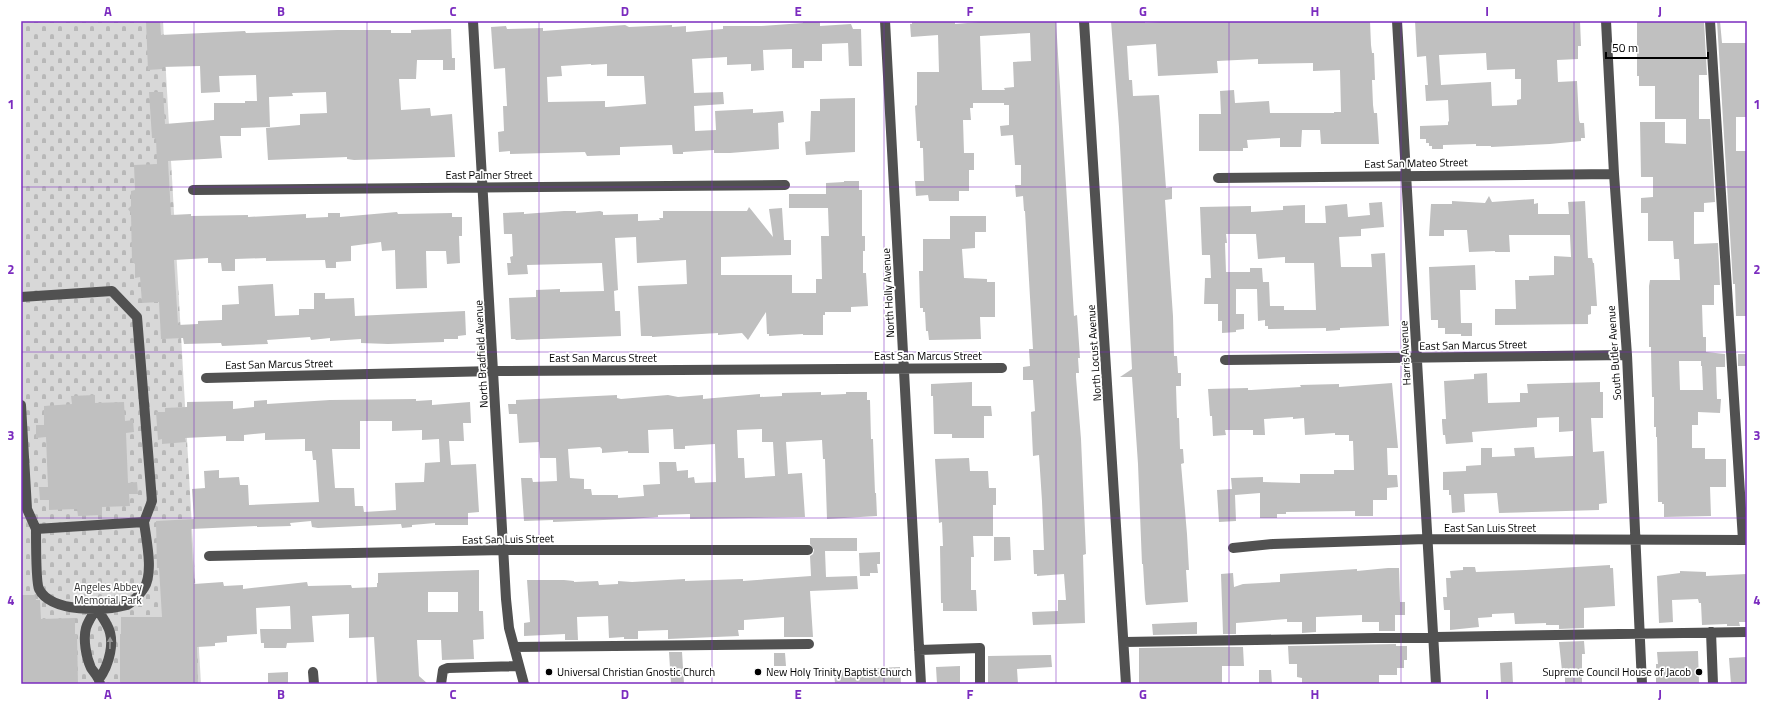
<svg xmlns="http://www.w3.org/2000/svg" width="1768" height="705" viewBox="0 0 1768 705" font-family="'Titillium Web',sans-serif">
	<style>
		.cemetery { fill: url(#cemetery-stones) }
		.building { fill: #c0c0c0; fill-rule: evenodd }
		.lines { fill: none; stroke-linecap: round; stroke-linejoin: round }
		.minor { stroke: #515151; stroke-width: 10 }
		.oneway { fill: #979797 }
		.grid { fill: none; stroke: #7b2cbf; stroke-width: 1; stroke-opacity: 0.55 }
		.poi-dot { fill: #000; stroke: #fff; stroke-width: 1.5 }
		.labels { text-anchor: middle; stroke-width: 3.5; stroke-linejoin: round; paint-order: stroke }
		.street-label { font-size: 11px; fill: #000; stroke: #fff }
		.park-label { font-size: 11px; fill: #2f2f2f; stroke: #fff }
		.poi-label { font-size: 11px; fill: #000; stroke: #fff; text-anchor: start }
		.neatline { fill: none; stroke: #7b2cbf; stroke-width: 1.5 }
		.grid-label { font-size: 13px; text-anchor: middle; font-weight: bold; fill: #7b2cbf }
	</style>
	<defs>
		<pattern id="cemetery-stones" width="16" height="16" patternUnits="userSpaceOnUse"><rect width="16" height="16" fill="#d8d8d8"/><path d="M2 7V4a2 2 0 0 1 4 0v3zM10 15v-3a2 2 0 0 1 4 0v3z" fill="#b8b8b8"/></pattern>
	</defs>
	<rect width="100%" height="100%" fill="#fff"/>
	<!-- cemetery -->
	<path class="cemetery" d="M21,21H163L201,684H21Z"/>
	<!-- building -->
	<path class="building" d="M146,21H160L161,35L245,31L246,33L337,30H391V33H411V30L451,29L452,58H455V70H443V60H417L416,79H399L401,110L430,108L431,116L452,114L455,157L354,160L347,159V157L321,158L268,160L266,128L300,125V114L327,113L326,92L292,93L293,96L269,97L270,127L241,128V136H220L222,158L168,161L171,215L191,214V216L248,215V217L306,214V218L328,217V213H340V217L397,212L398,214L452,213V217H462V236H459L460,263L447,264L446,251H426L427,288L396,289L395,250L382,251L381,242L351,246V261L336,262V268H326L325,260L266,261V258L235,259V271H222L221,263H208V258L174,260L178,325L198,324V321L222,320V305L239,304L238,286L273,284L275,316L299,315V309H314V293H325V299L354,298L355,316L465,311L466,335L458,336V339H444V342L388,344L361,343V339L330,341V338L311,340L310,337L267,340L268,344L222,346L221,343L184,344L183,338L161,339L159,302L142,303L140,277L135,278V264L132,261L131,213L128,209L131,206V191L135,190L134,165L157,164L156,138H152L149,92H163L165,124L214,120V103H245V101H257L256,75L219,76L220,92L201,93L200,66L162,67V69L148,70Z
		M803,21H820V26L851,24L853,29H861L862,66H849L848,43L822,44V61H804V68H792V49L763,50L764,70L751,71V64L727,65V57L692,59L694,93L723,92L724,104L694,106L695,131L716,130L715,111L753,109V113L783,111L784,122L778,123L779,149L730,153H714V150L683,152V154H673L672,145L620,147V155L587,156L585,152L510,154V151L499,152L498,132L504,131L503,106H507L505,68L494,69L491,27L506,26L507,29L543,28V31L625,25L629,27L672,25V27L686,26V32L723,29V26H762L803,23ZM591,64V65L607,64V76H644L646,104L607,107H605V101L548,102L547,77L562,76L561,66Z
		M912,21H955V24L992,21H1056L1074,316L1077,315L1080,358H1078L1079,373H1076V377L1081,439L1086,554L1083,555L1085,623L1033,625L1032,612L1058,611V600H1066L1064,574L1037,576V574H1034L1033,550H1044L1042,501L1039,455L1033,456L1031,412L1035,411L1033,380H1023V367L1030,366L1029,349H1033L1025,211H1024L1023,196L1016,197L1015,185H1021V165H1015L1013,135L1001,136L1000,126L1009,125V105H1004V103H973V108H970L971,120H963L964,153H974V170H969V191H959V201H929L928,195L916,196L915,181H924L923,148H920V141H917L915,106L917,105V72H939L938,35L911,37L910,24H912ZM1030,33L1031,61L1013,62L1014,87L1004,88L1005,90H982L980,36Z
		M1111,21H1145V23L1174,21H1370L1371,45L1372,53H1374L1375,80H1372L1373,105L1374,113H1377L1379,144H1321L1320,130H1302L1301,147H1280V138L1247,140L1248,148H1243V151H1199V114H1221L1220,91L1234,90L1235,103L1269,101L1270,113H1334V112H1341L1340,70L1313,71V63L1258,64V59L1217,61L1218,73L1158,76L1156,44L1127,46L1129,80H1132L1133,96L1159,95L1166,188L1172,187V199L1165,200L1173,316L1174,356H1177L1178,373H1181V386H1176L1177,418H1179L1180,449H1183L1184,463L1181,464L1187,534L1189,570H1186L1188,602L1146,605L1145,599L1143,564H1142L1138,464L1132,377H1120L1132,369L1119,127Z
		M1415,21H1580L1581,46H1578V59L1557,60L1558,82L1577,81L1579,120L1580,123H1584L1585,138H1581V141L1550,144L1491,147V146H1476V144L1443,145V149H1432V146H1429V143H1426V139H1420V126L1448,125V122L1449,121L1448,100L1426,101L1425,85H1428L1426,56L1417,57ZM1486,53L1487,70L1515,69V79H1521V99L1517,100V105L1492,106L1491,82L1441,85L1439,55Z
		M1637,21H1704L1707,75H1699V119H1710L1715,202L1704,203V212H1694V244L1718,243L1720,285H1714V305H1702L1703,337H1706V352L1725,354V367H1716L1717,399H1721L1720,413L1698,412V425H1692V448H1705V459H1726V487H1710L1711,516L1664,517V504H1662V502H1658L1657,437H1656V427H1654V397H1652L1651,350V347H1649V286L1650,280H1680L1679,259H1674L1673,241H1648V213H1641V198L1653,197V177H1641L1640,122H1665V143L1686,144V119H1655V86H1639V76H1637ZM1679,361H1701V366H1702L1703,390H1680Z
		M1717,21H1720L1722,43H1747V117H1736V151H1747V316H1736L1735,284H1733Z
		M855,98V152L806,155L805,142L810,141L811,111H820V99Z
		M844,181H859V190H862V236H865V251H863V273H866L868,306L851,307V312H825V315H823V335H803V334L769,336V334H767L766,312L748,340L742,333L718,335V333L652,337V336H641L638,286L687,284L686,260L637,263L636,237L615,238L618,290L614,291L615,311H620L621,336L516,340L515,339H511L509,298L536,297V290L560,289V292L604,291L602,263L527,265L528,274L508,275L507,263H511L510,257L513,256L512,234H504L503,213L524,212V214L564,211H576V213L600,211L603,212V215L638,214V221L660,220L659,218H663V211H747L749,207L773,237L769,209L782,208L784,240H791V255L721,257V275H792V293H816V279H822L821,236H829L828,208H789V194H826V183L844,182Z
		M1489,196L1492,202L1534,199V204L1538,203V214H1569L1568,202L1585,201L1588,258H1592L1593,263H1594L1597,306H1591V314L1588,315V324L1495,325V309H1516L1515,280H1529V276L1554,275V256L1571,257L1570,235H1509L1510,252H1495V251L1469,252L1467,230H1444V236H1429L1431,204H1452V201L1485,203Z
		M1382,202L1384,227L1361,229V236L1339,237L1341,267H1372L1371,254L1385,253L1389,326L1340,328V330L1326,331V328L1268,329V326H1265V320L1258,321L1257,289H1236V314H1244V329L1236,330V332L1222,333V321H1218V304H1204L1205,278H1211L1210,255H1202L1200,207L1251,206V212L1283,210V206L1305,205V223H1326L1325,206L1347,204L1348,217L1370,215L1369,203ZM1226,234H1256L1258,259L1285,257V263H1314L1316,310H1284V306H1270L1269,282H1263L1262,268H1250V272H1226L1225,243H1227Z
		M950,216H986V232H975V248L962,249L964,278L987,279V282H995V317H980L981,339L929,340L928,331H926L925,312H923V308H920L919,271H923V239H950Z
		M1475,265L1476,290H1460L1461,323H1472V336H1461V334H1445V328H1438V320H1431L1429,267Z
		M1738,354H1747V366H1738Z
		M1487,373L1488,403L1520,402V393H1528L1527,384L1600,382V392H1603V418H1591L1593,452L1604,451L1607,503L1599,504V510L1499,513L1497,493L1464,494L1465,512L1452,513L1451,495H1449V490H1443V472L1466,471V466L1481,465V448H1492V457L1515,456L1514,448L1534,447L1535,458L1573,456V431L1559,432V417L1537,418V427L1472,432L1473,442L1446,444L1445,435H1443L1442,422V419H1446L1444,381L1474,379V374Z
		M972,382V406H991L992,416H984V438H952V434H934L933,396H931V384Z
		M1392,383L1398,448H1387L1388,475H1397L1398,487L1387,488V500H1373V516H1355V511L1286,512V514H1277V518H1260V493L1235,495L1236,521L1219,522L1217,490L1232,489L1231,478L1263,477V482L1300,483V474H1334V470H1354L1353,441H1349V435H1335V433L1305,435L1304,418L1293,419V417L1264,419L1265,435H1253V430H1225L1226,435L1213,436L1212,416H1210L1208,389L1248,388V390H1251L1301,387L1300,385L1339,384V387Z
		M821,392V395L846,394V392H867V400H870L871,439H873L875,493H876L877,516L827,519L825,459H823L822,440L786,442L788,474L802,473L805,517L690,519V514L658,515V517L629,519L553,522V520L524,521L521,478H532L533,482L557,481L556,458H540L539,442L519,443L517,414H509L508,404H516V400L617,395V398L621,399L668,395L678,397L703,395V399L760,394V397L782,396V393ZM673,429L674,449H685V446L715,444L716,482L695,483L694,477L688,478V470L677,471L676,462H659L660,484L643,485L644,496L618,498V495H592L591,489H584V479L570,478L568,449L600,447L602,449V453L628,451V453H649L648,430ZM762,429V442H773L775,476L745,478L744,458H738L737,430Z
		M95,395V403L124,402L125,421L133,420L134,432L126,433L128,483L137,482L138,494H129L130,506L102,507V515L78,516L77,509L49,510V500H40L39,487H48L46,437L36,438V425H44V406L72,404L71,396Z
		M416,399V401L432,400V405L470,402L471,423H463L464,441H449L451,465L476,464L479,512L468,513V525H435V523L412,525V527L402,528L401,524L318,528L312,527L311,521L290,523L291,526L257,527V526L191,529L194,584L223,582L224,586L243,585V589L307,582L308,586L351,585L352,588L377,587V583H378V573L479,570V611H483L484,639L473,640L474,659L442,660L441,640H417L419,676L428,684H377L374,637L349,638V614L312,616L314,642L287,643L286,648H264V643H261L260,629H291L290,606L256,608L257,634L227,636V642L215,643V646L197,647L198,684H122L120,682V634H121V617H162L159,568H157L156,521L194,519L192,489L205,488L204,471L219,470V478L239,477L240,485H248L249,505L319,502L316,460H313L312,451H305V439L265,440V433L244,435V441H226V436L185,438L186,442L162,444V439L158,440L156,412H165V408L187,407V402L233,401V409L254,407V401L267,400V404L330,400ZM360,421H392V431L422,430V440L439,439L440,462L425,463L424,482L395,483L396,510L364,512L363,506H355L354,488H335L332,449H360ZM428,592H458V612H428Z
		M969,458L970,471H988L989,488H996V505H993V536H973L974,557H971V590H976L977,611H943V603H941L940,546H943L942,522L939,523L935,459Z
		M994,537H1010L1011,560L994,561Z
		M810,538H857V551H825L826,577L857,576L858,589L810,591L813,637H784V617L744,620V630H738L739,636L668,639V630L638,631V639H624V637L609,638L608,616L577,617L578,640H565V634L524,636V623L530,622L527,580H564L574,581V582L598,581L599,585L618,584V581L632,582L685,579V581L743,579V581L811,576L810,556L813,554L814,550L810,544Z
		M880,552V564H877L878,573H870V576H860L859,553Z
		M1610,565V568H1613L1615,606L1584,608V628L1559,629V625H1546V623L1515,624L1514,613L1492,614V617L1478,618L1479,627L1450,630V610H1444L1443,597H1447L1446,578H1451L1450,571L1463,570V567H1475L1476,572L1526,570Z
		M1388,568H1399L1400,602H1405V615H1395V631H1379V622H1362V615L1316,617V632L1302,633V622H1287V619L1236,623V634H1223L1221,574L1233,573L1234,587L1243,584L1280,582V574L1357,569V571Z
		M1680,571L1706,572V576L1747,574V622H1739L1740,626H1727V624L1702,625L1701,603H1699L1698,599L1672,600L1673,622L1659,623L1657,576L1680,573Z
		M21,595H35L36,600H40L41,619L75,618V634H77L78,684H21Z
		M1197,622V634L1153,635L1152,624Z
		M1584,641L1585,654H1582V684H1565V670L1562,671L1559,642Z
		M1396,644V646H1407V660H1404V668H1397V675H1379V684H1302V678L1297,677V664H1289L1288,646Z
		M1198,647H1243L1244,666H1222V684H1139V648Z
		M1698,651L1699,684H1656V664H1658L1657,652Z
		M669,652H682L684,684H671Z
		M774,653H785L786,666H774Z
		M1051,655L1052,667L1017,669L1018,684H988V656Z
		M1747,657L1746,684H1731L1729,658Z
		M1512,662L1513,684H1501L1500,663Z
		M960,666V684H937L936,667Z
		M900,667L901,684H835L834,670Z
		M1259,670H1271L1272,684H1259Z
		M288,672V684H268V673Z"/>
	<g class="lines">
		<!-- minor -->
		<path class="minor" d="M473,21L506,599L509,628L524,684
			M885,21L921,684
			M1084,21L1126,684
			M1397,21L1436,684
			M1606,21L1614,174L1627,355L1642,684
			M1710,21L1743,540
			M1218,178L1614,174
			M193,190L785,185
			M21,297L112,291L137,317L152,501L144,522
			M1225,360L1627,355
			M206,378L494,371L1002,368
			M21,405L27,509L36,529
			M144,522C146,539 154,573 144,588C141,593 132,603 127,605C105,611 51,613 39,589C36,583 36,539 36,529Z
			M1233,548L1273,544L1426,539L1747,540
			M209,556L504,550H808
			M97,608C93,614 88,621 86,628C83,639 86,657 91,668C95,674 99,677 100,684
			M97,608C100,614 104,619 107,625C116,641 109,665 99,679
			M1711,632L1713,684
			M1124,642L1747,632
			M514,647L809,644
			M919,650L980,648V684
			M313,672L314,684
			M441,684L443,670L448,668L519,666"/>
	</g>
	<!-- one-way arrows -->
	<defs><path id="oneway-solid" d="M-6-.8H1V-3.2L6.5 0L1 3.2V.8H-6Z"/></defs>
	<use class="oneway" href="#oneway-solid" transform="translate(110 643) rotate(-89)"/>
	<!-- grid -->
	<path class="grid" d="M194,21V684M367,21V684M539,21V684M712,21V684M884,21V684M1056,21V684M1229,21V684M1401,21V684M1574,21V684M21,187H1747M21,352H1747M21,518H1747"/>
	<!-- markers -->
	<g class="poi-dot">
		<circle cx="549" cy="672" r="4"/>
		<circle cx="758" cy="672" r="4"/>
		<circle cx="1699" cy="672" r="4"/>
	</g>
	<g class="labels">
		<!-- street labels -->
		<g class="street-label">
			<text transform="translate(1416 163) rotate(-1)" y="4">East San Mateo Street</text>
			<text x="489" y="179">East Palmer Street</text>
			<text transform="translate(888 293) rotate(-93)" y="4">North Holly Avenue</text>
			<text transform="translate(1473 345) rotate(-1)" y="4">East San Marcus Street</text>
			<text transform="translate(1094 353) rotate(-94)" y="4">North Locust Avenue</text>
			<text transform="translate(1405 353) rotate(-93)" y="4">Harris Avenue</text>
			<text transform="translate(1614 353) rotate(-94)" y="4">South Butler Avenue</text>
			<text transform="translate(481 354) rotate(-93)" y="4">North Bradfield Avenue</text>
			<text x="928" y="360">East San Marcus Street</text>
			<text x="603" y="362">East San Marcus Street</text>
			<text transform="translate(279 364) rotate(-1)" y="4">East San Marcus Street</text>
			<text x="1490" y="532">East San Luis Street</text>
			<text transform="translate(508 539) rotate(-1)" y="4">East San Luis Street</text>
		</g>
		<!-- park labels -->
		<g class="park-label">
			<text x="108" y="591">Angeles Abbey<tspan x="108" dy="13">Memorial Park</tspan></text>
		</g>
		<!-- poi labels -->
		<g class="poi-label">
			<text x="557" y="676">Universal Christian Gnostic Church</text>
			<text x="766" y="676">New Holy Trinity Baptist Church</text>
			<text x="1691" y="676" text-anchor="end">Supreme Council House of Jacob</text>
		</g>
	</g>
	<!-- border -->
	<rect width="1768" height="705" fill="none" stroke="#ffffff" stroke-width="44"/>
	<!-- scale -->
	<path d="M1606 52v6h102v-6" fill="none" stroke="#000000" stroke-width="2"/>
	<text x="1612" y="52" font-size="12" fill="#000000" stroke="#ffffff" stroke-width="3" paint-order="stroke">50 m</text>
	<rect x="22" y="22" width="1724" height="661" class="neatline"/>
	<g class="grid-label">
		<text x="108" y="16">A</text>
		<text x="281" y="16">B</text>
		<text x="453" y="16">C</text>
		<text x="625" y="16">D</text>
		<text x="798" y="16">E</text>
		<text x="970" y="16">F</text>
		<text x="1143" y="16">G</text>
		<text x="1315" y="16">H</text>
		<text x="1487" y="16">I</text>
		<text x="1660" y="16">J</text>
		<text x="11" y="109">1</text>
		<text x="1757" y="109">1</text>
		<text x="11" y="274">2</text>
		<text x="1757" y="274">2</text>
		<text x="11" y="440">3</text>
		<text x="1757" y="440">3</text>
		<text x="11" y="605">4</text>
		<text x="1757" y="605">4</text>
		<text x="108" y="699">A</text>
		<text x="281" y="699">B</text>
		<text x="453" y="699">C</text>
		<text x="625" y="699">D</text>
		<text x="798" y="699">E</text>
		<text x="970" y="699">F</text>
		<text x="1143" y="699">G</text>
		<text x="1315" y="699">H</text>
		<text x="1487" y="699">I</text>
		<text x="1660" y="699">J</text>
	</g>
</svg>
